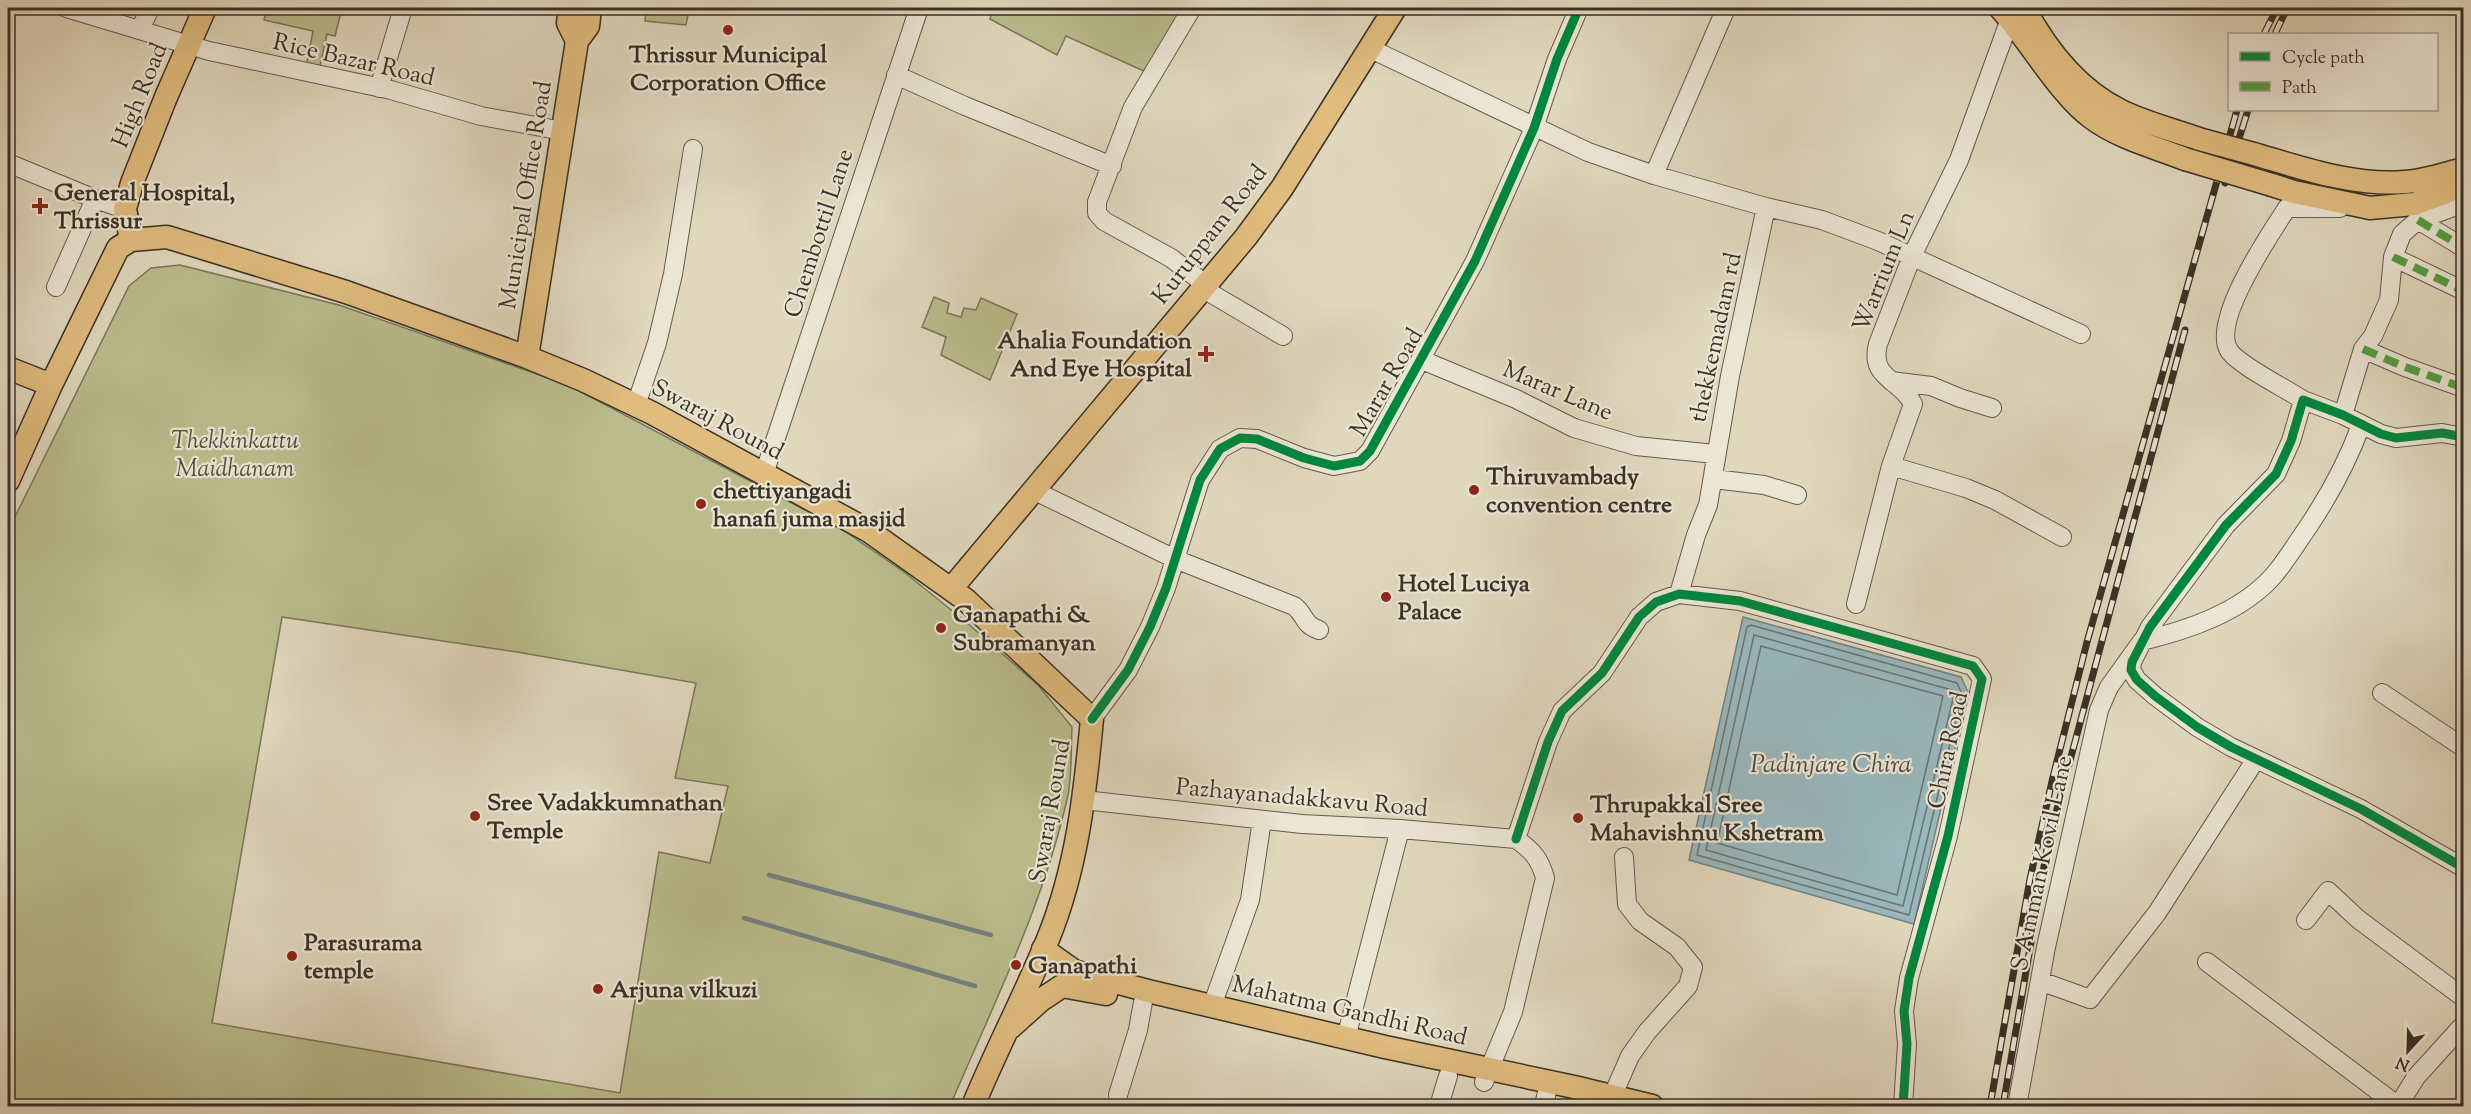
<svg xmlns="http://www.w3.org/2000/svg" width="2471" height="1114" viewBox="0 0 2471 1114" font-family="'Sorts Mill Goudy',serif">
	<style>
		.green { fill: #babc8c; stroke: #7a7659; stroke-width: 1.5; fill-rule: evenodd }
		.water { fill: #99b7bc; stroke: #738180; stroke-width: 1.5 }
		.lines { fill: none; stroke-linecap: round; stroke-linejoin: round }
		.shore { stroke: #6a7471; stroke-width: 1.5 }
		.stream { stroke: #738180; stroke-width: 4.5 }
		.minor-casing { stroke: #645a4c; stroke-width: 20 }
		.major-casing { stroke: #3b3126; stroke-width: 25 }
		.minor { stroke: #ebe5d4; stroke-width: 18 }
		.major { stroke: #e0bc7e; stroke-width: 22 }
		.rail-casing { stroke: #3b3126; stroke-width: 7 }
		.rail { stroke: #ebe5d4; stroke-width: 4.5; stroke-dasharray: 14; stroke-linecap: butt }
		.major-bridge-casing { stroke: #3b3126; stroke-width: 25; stroke-linecap: butt }
		.major-bridge { stroke: #e0bc7e; stroke-width: 22 }
		.quiet { stroke: #529e40; stroke-width: 8; stroke-dasharray: 15 8; stroke-linecap: butt }
		.cycleway-casing { stroke: #ebe5d4; stroke-width: 13 }
		.cycleway { stroke: #00873e; stroke-width: 9 }
		.poi-dot { fill: #8f2418; stroke: #ebe5d4; stroke-width: 2 }
		.labels { text-anchor: middle; stroke-width: 4.5; stroke-linejoin: round; paint-order: stroke }
		.poi-label { font-size: 24px; font-weight: bold; fill: #3b3126; stroke: #ebe5d4; text-anchor: start }
		.street-label { font-size: 24px; fill: #3b3126; stroke: #ebe5d4 }
		.park-label { font-size: 24px; font-style: italic; fill: #544d3a; stroke: #ebe5d4 }
		.water-label { font-size: 26px; font-style: italic; fill: #4e4c44; stroke: #ebe5d4 }
	</style>
	<rect width="100%" height="100%" fill="#e0d7bd"/>
	<filter id="stains"><feTurbulence type="fractalNoise" baseFrequency=".00333" numOctaves="4"/><feColorMatrix values="0 0 0 0 .2 0 0 0 0 .09 0 0 0 0 .02 0 0 0 .5 -.17"/></filter>
	<radialGradient id="worn" r=".72"><stop offset=".6" stop-color="#630" stop-opacity="0"/><stop offset="1" stop-color="#630" stop-opacity=".3"/></radialGradient>
	<!-- green -->
	<path class="green" d="M267,8H342L335,36L327,34L319,70L306,67L313,31L264,20Z
		M993,8H1182L1146,72L1066,36L1057,55L990,19Z
		M646,11L688,15L686,25L645,21Z
		M180,265L339,305L568,385L843,530L904,572L965,621L1038,685L1072,727C1071,749 1072,774 1068,795C1044,904 993,1005 950,1106H8V531L129,286L151,268ZM282,617L517,652L696,683L675,778L728,786L710,863L659,852L620,1093L212,1023Z
		M934,297L949,303L947,313L961,317L964,308L976,310L981,298L1017,314L990,380L941,355L946,337L922,327Z"/>
	<!-- water -->
	<path class="water" d="M1743,617L1961,677L1968,692L1914,924L1689,860Z"/>
	<g class="lines">
		<!-- shore -->
		<path class="shore" d="M1751,625L1957,683L1962,694L1909,915L1697,855L1747,627Z
			M1754,635L1952,690L1954,695L1903,906L1706,850Z
			M1761,646L1943,696L1897,895L1717,843Z"/>
		<!-- stream -->
		<path class="stream" d="M769,875L991,935
			M744,918L975,986"/>
		<defs>
			<path id="minor" d="M66,8L209,51L391,90L481,116L563,131
				M1192,8L1133,107L1097,202V213L1104,221L1171,258L1205,284
				M8,9V8
				M140,30L150,8
				M1371,49L1588,152L1654,175L1766,207L1730,376L1708,505L1696,535L1679,594
				M896,75L965,106L1112,166
				M379,88L403,8
				M8,163L95,199L125,209
				M1654,175L1726,8
				M1766,207L1822,220L1878,241L2081,334
				M2418,220L2464,248
				M2393,257L2464,291
				M56,287L95,199
				M1202,288L1283,336
				M2363,349L2405,367L2464,388
				M1422,360L1516,399L1574,428L1636,446L1715,454
				M1891,381L1931,386L1960,398L1992,408
				M2303,400C2285,388 2242,367 2230,352C2209,324 2270,234 2287,208H2340
				M636,405L657,343L673,274L693,149
				M2343,415L2363,349L2373,336L2389,300L2393,257L2402,234L2418,220L2464,203
				M2464,437L2442,433L2396,438L2381,434L2343,415L2303,400L2291,441L2276,474L2226,525L2150,627L2132,662L2131,670L2137,680L2155,696L2197,727L2231,747L2361,809L2464,868
				M1891,466L1966,488L1995,500L2062,537
				M764,474L919,8
				M1714,479L1764,485L1797,495
				M1035,491L1175,559L1294,606C1306,615 1302,624 1319,630
				M1856,604L1891,466L1913,404C1901,379 1869,379 1878,344L1912,256L1959,160L2010,19
				M2382,693L2464,748
				M1092,719L1128,670L1150,627L1166,588L1200,480L1220,449L1240,438L1257,439L1304,458L1334,466L1360,461L1370,451L1475,261L1534,128L1557,59L1579,8
				M1084,800L1302,824L1400,829L1516,839C1532,850 1540,859 1545,878L1513,1012L1484,1082
				M1516,839L1548,742L1562,711L1602,673L1639,617L1656,602L1679,594L1740,601L1973,666L1982,679L1948,836L1909,978L1904,1011L1907,1044L1903,1106
				M2306,920L2328,891L2358,919L2464,998
				M2207,962L2398,1106
				M2040,981L2090,999L2157,913L2256,759
				M1212,1006L1250,900L1262,820
				M1346,1038L1400,829
				M1118,1095L1138,1030L1143,1002
				M1612,1097L1630,1056L1647,1032L1688,986L1693,967L1677,947L1640,921L1627,904L1624,857
				M1439,1106L1448,1076
				M1544,1106L1549,1082
				M2017,1106L2046,947L2099,710L2109,687L2142,641C2188,630 2242,612 2274,575C2286,561 2296,544 2306,530C2329,496 2347,463 2361,425
				M2398,1106L2416,1077L2464,1024"/>
			<path id="major" d="M2000,8C2029,39 2059,94 2092,118C2119,138 2154,147 2185,159
				M2024,8C2046,49 2078,90 2121,111C2145,123 2174,130 2199,139
				M577,41L588,26L590,8
				M2254,154C2302,168 2353,186 2404,182C2425,181 2444,174 2464,169
				M2272,185L2294,192L2370,208L2414,204L2442,194L2464,184
				M131,240L125,209L132,183L166,97L205,8
				M527,357L577,41L568,23L570,8
				M8,368L51,385
				M8,481L51,385L118,248L131,240L167,237L346,292L527,357L583,380L652,413L869,531L966,600L1092,719C1085,794 1077,868 1048,939C1025,995 996,1050 973,1106
				M951,589L1246,237L1282,188L1395,8
				M1043,949L1074,971L1152,992L1385,1047L1574,1087L1652,1106
				M1011,1027L1041,1000L1062,986L1106,994"/>
		</defs>
		<!-- minor casing -->
		<use href="#minor" class="minor-casing"/>
		<!-- major casing -->
		<use href="#major" class="major-casing"/>
		<!-- minor -->
		<use href="#minor" class="minor"/>
		<!-- major -->
		<use href="#major" class="major"/>
		<defs>
			<path id="rail" d="M2264,34L2277,8
				M2275,34L2287,8
				M2225,183L2248,110
				M1990,1106L2030,879L2053,777L2087,642L2237,110
				M2003,1106L2048,843L2185,330"/>
		</defs>
		<!-- rail casing -->
		<use href="#rail" class="rail-casing"/>
		<!-- rail -->
		<use href="#rail" class="rail"/>
		<defs>
			<path id="major-bridge" d="M2199,139L2254,154
				M2185,159L2272,185"/>
		</defs>
		<!-- major-bridge casing -->
		<use href="#major-bridge" class="major-bridge-casing"/>
		<!-- major-bridge -->
		<use href="#major-bridge" class="major-bridge"/>
		<!-- quiet -->
		<path class="quiet" d="M2418,220L2464,248
			M2393,257L2464,291
			M2363,349L2405,367L2464,388"/>
		<defs>
			<path id="cycleway" d="M2464,437L2442,433L2396,438L2381,434L2343,415L2303,400L2291,441L2276,474L2226,525L2150,627L2132,662L2131,670L2137,680L2155,696L2197,727L2231,747L2361,809L2464,868
				M1092,719L1128,670L1150,627L1166,588L1200,480L1220,449L1240,438L1257,439L1304,458L1334,466L1360,461L1370,451L1475,261L1534,128L1557,59L1579,8
				M1516,839L1548,742L1562,711L1602,673L1639,617L1656,602L1679,594L1740,601L1973,666L1982,679L1948,836L1909,978L1904,1011L1907,1044L1903,1106"/>
		</defs>
		<!-- cycleway casing -->
		<use href="#cycleway" class="cycleway-casing"/>
		<!-- cycleway -->
		<use href="#cycleway" class="cycleway"/>
	</g>
	<!-- markers -->
	<g class="poi-dot">
		<circle cx="728" cy="30" r="6"/>
		<path d="M37 197h6v6h6v6h-6v6h-6v-6h-6v-6h6z"/>
		<path d="M1203 345h6v6h6v6h-6v6h-6v-6h-6v-6h6z"/>
		<circle cx="1474" cy="490" r="6"/>
		<circle cx="701" cy="504" r="6"/>
		<circle cx="1386" cy="597" r="6"/>
		<circle cx="941" cy="628" r="6"/>
		<circle cx="475" cy="816" r="6"/>
		<circle cx="1578" cy="818" r="6"/>
		<circle cx="292" cy="956" r="6"/>
		<circle cx="1016" cy="965" r="6"/>
		<circle cx="598" cy="989" r="6"/>
	</g>
	<g class="labels">
		<!-- poi labels -->
		<g class="poi-label">
			<text x="728" y="62" text-anchor="middle">Thrissur Municipal<tspan x="728" dy="28">Corporation Office</tspan></text>
			<text x="54" y="200">General Hospital,<tspan x="54" dy="28">Thrissur</tspan></text>
			<text x="1192" y="348" text-anchor="end">Ahalia Foundation<tspan x="1192" dy="28">And Eye Hospital</tspan></text>
			<text x="1486" y="484">Thiruvambady<tspan x="1486" dy="28">convention centre</tspan></text>
			<text x="713" y="498">chettiyangadi<tspan x="713" dy="28">hanafi juma masjid</tspan></text>
			<text x="1398" y="591">Hotel Luciya<tspan x="1398" dy="28">Palace</tspan></text>
			<text x="953" y="622">Ganapathi &amp;<tspan x="953" dy="28">Subramanyan</tspan></text>
			<text x="487" y="810">Sree Vadakkumnathan<tspan x="487" dy="28">Temple</tspan></text>
			<text x="1590" y="812">Thrupakkal Sree<tspan x="1590" dy="28">Mahavishnu Kshetram</tspan></text>
			<text x="304" y="950">Parasurama<tspan x="304" dy="28">temple</tspan></text>
			<text x="1028" y="973">Ganapathi</text>
			<text x="610" y="997">Arjuna vilkuzi</text>
		</g>
		<!-- street labels -->
		<g class="street-label">
			<text transform="translate(354 59) rotate(13)" y="8">Rice Bazar Road</text>
			<text transform="translate(139 95) rotate(-68)" y="8">High Road</text>
			<text transform="translate(525 195) rotate(-81)" y="8">Municipal Office Road</text>
			<text transform="translate(818 233) rotate(-72)" y="8">Chembottil Lane</text>
			<text transform="translate(1209 234) rotate(-52)" y="8">Kuruppam Road</text>
			<text transform="translate(1883 271) rotate(-68)" y="8">Warrium Ln</text>
			<text transform="translate(1715 337) rotate(-78)" y="8">thekkemadam rd</text>
			<text transform="translate(1386 382) rotate(-60)" y="8">Marar Road</text>
			<text transform="translate(1558 390) rotate(23)" y="8">Marar Lane</text>
			<text transform="translate(718 419) rotate(28)" y="8">Swaraj Round</text>
			<text transform="translate(1947 750) rotate(-78)" y="8">Chira Road</text>
			<text transform="translate(1302 797) rotate(5)" y="8">Pazhayanadakkavu Road</text>
			<text transform="translate(1049 811) rotate(-80)" y="8">Swaraj Round</text>
			<text transform="translate(2041 863) rotate(-78)" y="8">S Amman Kovil Lane</text>
			<text transform="translate(1350 1010) rotate(13)" y="8">Mahatma Gandhi Road</text>
		</g>
		<!-- park labels -->
		<g class="park-label">
			<text x="235" y="448">Thekkinkattu<tspan x="235" dy="28">Maidhanam</tspan></text>
		</g>
		<!-- water labels -->
		<g class="water-label">
			<text x="1831" y="772">Padinjare Chira</text>
		</g>
	</g>
	<!-- margin -->
	<rect width="2471" height="1114" fill="none" stroke="#e0d7bd" stroke-width="30"/>
	<rect x="9" y="9" width="2453" height="1096" fill="none" stroke="#3b3126" stroke-width="3"/>
	<rect x="15" y="15" width="2441" height="1084" fill="none" stroke="#3b3126" stroke-width="1.5"/>
	<!-- legend -->
	<rect x="2228" y="33" width="210" height="78" fill="#ebe5d4" stroke="#a59d8e" stroke-width="1.5"/>
	<rect x="2240" y="52" width="30" height="9" fill="#00873e" stroke="#a59d8e" stroke-width="1.5"/>
	<text x="2282" y="63" font-size="18" fill="#3b3126">Cycle path</text>
	<rect x="2240" y="82" width="30" height="9" fill="#529e40" stroke="#a59d8e" stroke-width="1.5"/>
	<text x="2282" y="93" font-size="18" fill="#3b3126">Path</text>
	<!-- north arrow -->
	<g transform="translate(2408 1051) rotate(202)" stroke="#ebe5d4" stroke-width="4.5" paint-order="stroke">
	<path d="M0-4.5L10 22L0 15L-10 22Z" fill="#3b3126"/>
	<text y="-9" font-size="16" font-weight="bold" text-anchor="middle" fill="#3b3126">N</text>
	</g>
	<rect width="100%" height="100%" filter="url(#stains)"/>
	<rect width="100%" height="100%" fill="url(#worn)"/>
</svg>
